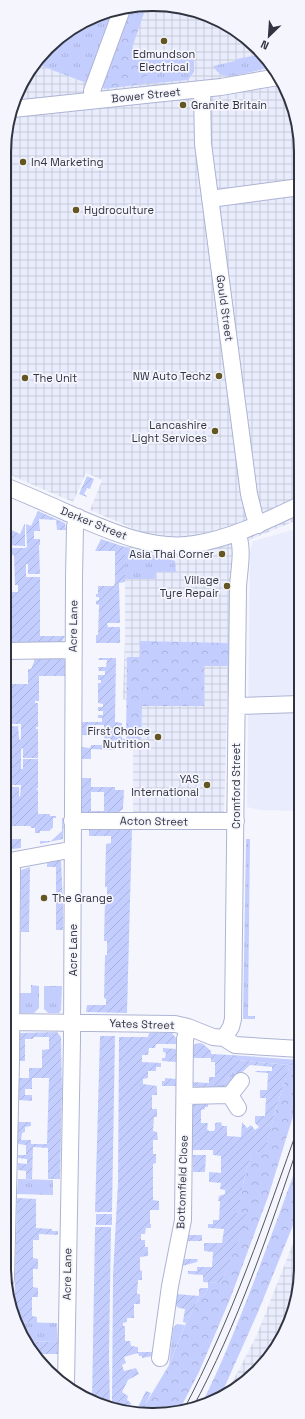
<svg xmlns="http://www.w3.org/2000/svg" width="305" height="1419" viewBox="0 0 305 1419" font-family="'Space Grotesk',sans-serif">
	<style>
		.built { fill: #e8ecfc }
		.industrial { fill: url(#industrial-grid) }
		.grass { fill: url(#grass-tufts) }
		.forest { fill: url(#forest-crowns) }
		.garden { fill: url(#garden-furrows); fill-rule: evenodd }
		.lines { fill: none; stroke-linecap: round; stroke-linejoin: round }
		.minor-casing { stroke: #adb4d4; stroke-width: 18 }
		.minor { stroke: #fff; stroke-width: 16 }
		.tram { stroke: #525560; stroke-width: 1 }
		.poi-dot { fill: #635622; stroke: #f5f6fd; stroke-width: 1.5 }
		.labels { text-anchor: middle; stroke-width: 3.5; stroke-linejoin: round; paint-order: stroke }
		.poi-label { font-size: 11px; fill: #313440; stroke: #f5f6fd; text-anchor: end }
		.street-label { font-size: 11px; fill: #313440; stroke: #f5f6fd }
		.rim { fill: none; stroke: #313440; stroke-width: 2 }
	</style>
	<defs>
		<pattern id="industrial-grid" width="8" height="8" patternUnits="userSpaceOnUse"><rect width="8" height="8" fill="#e8ecfc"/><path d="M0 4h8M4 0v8" fill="none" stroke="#c7cbd9"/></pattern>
		<pattern id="grass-tufts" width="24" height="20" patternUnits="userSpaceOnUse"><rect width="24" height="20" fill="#c3cefe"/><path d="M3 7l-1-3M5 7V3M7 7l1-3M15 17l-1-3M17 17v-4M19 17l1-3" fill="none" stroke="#a8b2db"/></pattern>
		<pattern id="forest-crowns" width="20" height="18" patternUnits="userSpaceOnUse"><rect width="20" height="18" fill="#c3cefe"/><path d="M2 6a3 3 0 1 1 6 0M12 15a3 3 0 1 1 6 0" fill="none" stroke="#a8b2db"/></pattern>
		<pattern id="garden-furrows" width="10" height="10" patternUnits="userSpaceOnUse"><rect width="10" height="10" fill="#c3cefe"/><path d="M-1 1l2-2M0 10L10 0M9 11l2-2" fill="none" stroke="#a8b2db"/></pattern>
	</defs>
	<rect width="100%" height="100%" fill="#f5f6fd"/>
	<!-- built -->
	<path class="built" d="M300,528V811L260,810L247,807L250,552L253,541Z"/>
	<!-- industrial -->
	<path class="industrial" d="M172,5L218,19L258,48L286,87L300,133V519L232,547L224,815L133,814V749L138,748L139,704L123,699L125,638V547L132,528L90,510L102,480L86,473L73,502L5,473V133L24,78L36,64L89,84L132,8Z
		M300,1223V1286L281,1341L243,1384L227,1392L256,1337L292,1246Z"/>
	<!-- grass -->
	<path class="grass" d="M114,9L89,84L36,64L62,35Z
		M186,50L194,58V72L188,80L144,84L154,56L162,59L164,52L183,59Z
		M262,54L271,67C261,69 231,79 222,75C218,73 215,69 213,66L235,61L237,59Z
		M125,547L151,556L171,558L172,560L175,561L176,572H156V579H125Z
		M246,839H250L248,1016H255V1019H243Z
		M31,985L39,986V1008L34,1013H19L20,993H31Z
		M44,986H62L61,1010L59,1013H48L44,1009Z
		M230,1055L300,1060V1068L290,1065L236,1060Z
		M233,1071L238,1076L225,1089L205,1088L209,1085H223Z
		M18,1179L53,1180V1195L17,1194Z
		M15,1322L57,1323L58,1342L26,1341Z
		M177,1324L185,1325L169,1365L173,1328Z"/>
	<!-- forest -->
	<path class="forest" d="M146,7L132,48L154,56L144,84L104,89L102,86L130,8Z
		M140,641L229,643L228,666H204V706H142L141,739H126L127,657H140Z
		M290,1065L300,1068V1094L268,1197L230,1299L199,1372L179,1411L152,1414L154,1411L145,1405L169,1365L186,1323L200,1296L203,1297L208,1288V1282L221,1283L248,1215L237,1214V1202L240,1201L244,1179L252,1151H265L276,1108Z
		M300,1156V1208L258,1312L221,1395L201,1405C221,1366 237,1325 253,1284C269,1242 285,1199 300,1156Z"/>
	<!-- garden -->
	<path class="garden" d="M87,476L94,479L90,489L87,488L84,494L87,496V497L79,494Z
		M38,511L65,523L66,530H57L56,520L39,519L40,531H34V539H40V545H39L40,574H28V564H26V577H40V636H65L62,642L5,645V640H6L5,619H6L5,592H18V585H15L14,555H5V560V548H25L27,547L26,524L31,526Z
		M25,523V546L5,545V527L20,534Z
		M101,539L125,547V582L119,583L120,623H107L108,627H120V643H96V635H98L99,605L96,604V601L99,600V597H96V594H98V586H114L115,582V551H95Z
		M34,658H62L65,660V676H39V701H35V703H38V727H36V729H38V758H23V748L21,749V769H23V759H38V788L36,789L38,790V814H50V816H56V818H53V827L49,831H40V833H35V828H31L30,826H12V838H5V787H19V796L20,797L21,785H5V770H9V763H5V727L18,726L19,739L21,740V724H6L5,704H10V684H28V669H31L34,662Z
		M99,658H116L115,722L122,723V739H136V748L116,747L115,750L91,749V759H82V747L90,748L91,745H108V740H104V725H91V735H82V722H102V718H98V715H103V711H98V707H103V704L98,703V683H101V680H98V675H105V671H99L98,667H106L107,660H98Z
		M82,778H91V787H115V790H124L123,809C115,817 92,813 82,813ZM91,792H104V811H91Z
		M62,818H64L63,839L40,844V841H51L62,831Z
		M132,828L127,1013L86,1012L87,1005H106V999L104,998L105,955H107V941H104L105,898L107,897V887H105L106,844L111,843V836H89V829Z
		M12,839H21V848L12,849Z
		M61,860L63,902V930H56V867H47V863Z
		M30,867L29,932H21V870Z
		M57,1032L61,1037L62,1090L60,1179H48V1148L33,1147L32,1179H26V1171L18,1170V1163L27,1164V1159L18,1158V1155H26V1145L18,1144V1122H31V1126L25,1127V1132L22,1133L21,1140H31V1144H47L49,1078H32V1089H25V1095H32V1101L19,1100V1078H29V1068H42V1050L49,1049V1037H34L33,1039H25V1061H19V1033Z
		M149,1033H172L176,1038V1044H156L155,1048H149L148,1055H142V1062L161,1063V1067H156V1071H148V1078L143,1079V1084L157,1086V1095H152V1109H157V1117H154L153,1131L157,1132L158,1140H153V1154H156V1163L153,1164V1200L159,1201V1210H150V1224H151V1228H146L145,1234H141V1240H145V1247H148V1256L140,1257V1270L142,1271V1280H138L137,1294H140V1304H134V1318H127V1322L123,1323V1326H125V1341H130L131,1346L138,1347V1352H153V1356L142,1358V1356H139L138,1353L124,1357L126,1363L122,1365L124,1371L136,1368L139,1374L128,1380L122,1392L128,1396L127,1400L131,1403L130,1406L137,1409L146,1391L151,1393L145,1405L154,1410L152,1414L143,1415L112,1406L113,1275L118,1182L119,1037H148Z
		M100,1036H115L112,1212H95Z
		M200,1043L203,1044L211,1051V1054L230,1055L236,1060L290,1065L276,1108L265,1152H252L244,1179L240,1202H237V1213L249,1214L221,1283L203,1282V1275L188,1274V1271H197V1267H212L213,1252L204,1251V1243H222L224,1229L208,1228V1224H213V1220H219L220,1201H218L219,1196L225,1194V1190L220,1189L221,1183L209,1182V1172L221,1173V1156L213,1155V1150H192L193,1105L195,1103L208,1102V1107H205V1109L201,1110V1123H208L207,1129L209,1131H214L215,1129V1123L221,1122L222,1126H227V1136L241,1137L242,1122L247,1128L251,1125L255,1130L259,1127L255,1123V1116H265L266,1098H260V1090H267L268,1073L256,1072L255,1071H272V1067L250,1065L238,1076L233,1071L223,1085L209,1086V1088L195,1087L192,1084V1082L209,1083V1077H215V1062H211V1058H193V1048L195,1044Z
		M163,1048L177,1049L176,1062L162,1061V1058H165L166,1053L163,1052Z
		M165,1078L176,1079V1086H162V1081H165Z
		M193,1155H206L205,1172H193Z
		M17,1198L36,1199V1228L52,1229V1231H58V1235L39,1234V1240H33V1258L38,1259V1269H33V1287L38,1288V1297H32V1316L37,1317V1323L15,1322L14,1316Z
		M96,1214H112V1225H96Z
		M95,1227H111L109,1356L110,1406L92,1401Z
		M188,1235H202V1241H187Z
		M184,1259H198L197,1262L182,1266Z
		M202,1288H208L203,1297L200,1296L186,1323L183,1322L185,1309L179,1308L175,1305L177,1294L199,1296V1289Z
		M26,1341L58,1342V1354H39V1351H32Z"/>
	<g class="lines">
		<defs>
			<path id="minor" d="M202,89L203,144L249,494L254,514L258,525
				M93,100L92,91L122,9
				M13,109L221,87L278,77
				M210,199L300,187
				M5,486C27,495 50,505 72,515C110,531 152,551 195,544C232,538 266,521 300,505
				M5,651L73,650
				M237,706L300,704
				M72,821H236
				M4,862L64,851H72
				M4,1022L175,1024L188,1027L213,1037L224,1038L235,1045L300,1049
				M224,1038L231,1027L233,1019L238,587C239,570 244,548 237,533
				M230,1095L241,1081
				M185,1096L230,1095L238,1108
				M6,1279L11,1063L12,870L11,861
				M160,1358L170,1286L183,1220L185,1039L188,1027
				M66,1384L72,1040L74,578L75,526L78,517"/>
		</defs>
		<!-- minor casing -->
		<use href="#minor" class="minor-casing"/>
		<!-- minor -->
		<use href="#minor" class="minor"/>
		<!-- tram -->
		<path class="tram" d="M192,1409C238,1324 269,1232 300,1140
			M183,1411C232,1319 265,1220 300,1122"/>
	</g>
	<!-- markers -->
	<g class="poi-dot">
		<circle cx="164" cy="41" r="4"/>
		<circle cx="183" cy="105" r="4"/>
		<circle cx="23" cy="162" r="4"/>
		<circle cx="76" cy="210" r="4"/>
		<circle cx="219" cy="376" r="4"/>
		<circle cx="25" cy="378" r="4"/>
		<circle cx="215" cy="431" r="4"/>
		<circle cx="222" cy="554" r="4"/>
		<circle cx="227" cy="586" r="4"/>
		<circle cx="158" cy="737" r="4"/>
		<circle cx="207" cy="785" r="4"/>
		<circle cx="44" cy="898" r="4"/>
	</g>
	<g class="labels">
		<!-- poi labels -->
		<g class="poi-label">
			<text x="164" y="58" text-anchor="middle">Edmundson<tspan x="164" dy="13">Electrical</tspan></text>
			<text x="191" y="109" text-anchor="start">Granite Britain</text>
			<text x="31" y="166" text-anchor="start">In4 Marketing</text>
			<text x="84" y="214" text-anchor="start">Hydroculture</text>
			<text x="211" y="380">NW Auto Techz</text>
			<text x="33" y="382" text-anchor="start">The Unit</text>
			<text x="207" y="429">Lancashire<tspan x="207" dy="13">Light Services</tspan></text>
			<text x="214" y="558">Asia Thai Corner</text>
			<text x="219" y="584">Village<tspan x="219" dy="13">Tyre Repair</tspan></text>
			<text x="150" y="735">First Choice<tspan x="150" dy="13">Nutrition</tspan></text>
			<text x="199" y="783">YAS<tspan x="199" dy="13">International</tspan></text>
			<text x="52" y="902" text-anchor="start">The Grange</text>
		</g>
		<!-- street labels -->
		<g class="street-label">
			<text transform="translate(146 95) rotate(-6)" y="4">Bower Street</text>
			<text transform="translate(225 308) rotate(82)" y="4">Gould Street</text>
			<text transform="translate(94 523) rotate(22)" y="4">Derker Street</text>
			<text transform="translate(73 626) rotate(-89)" y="4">Acre Lane</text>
			<text transform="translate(236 786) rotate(-90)" y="4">Cromford Street</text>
			<text transform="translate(154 821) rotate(1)" y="4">Acton Street</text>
			<text transform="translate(73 950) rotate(-90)" y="4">Acre Lane</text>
			<text transform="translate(142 1024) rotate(2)" y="4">Yates Street</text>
			<text transform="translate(182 1182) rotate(-88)" y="4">Bottomfield Close</text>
			<text transform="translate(67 1274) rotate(-89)" y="4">Acre Lane</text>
		</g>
	</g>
	<!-- crop -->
	<path d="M0 0H305V1419H0ZM152 11H153A141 141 0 0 1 294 152V1267A141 141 0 0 1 153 1408H152A141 141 0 0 1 11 1267V152A141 141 0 0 1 152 11Z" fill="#f5f6fd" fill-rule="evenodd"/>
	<path class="rim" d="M152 11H153A141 141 0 0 1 294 152V1267A141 141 0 0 1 153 1408H152A141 141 0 0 1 11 1267V152A141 141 0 0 1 152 11Z"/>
	<!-- north arrow -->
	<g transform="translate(269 36) rotate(205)" stroke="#f5f6fd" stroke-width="3" paint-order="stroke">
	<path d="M0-3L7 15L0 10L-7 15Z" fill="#313440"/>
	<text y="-6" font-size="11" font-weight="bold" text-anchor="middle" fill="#313440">N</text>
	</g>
</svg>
